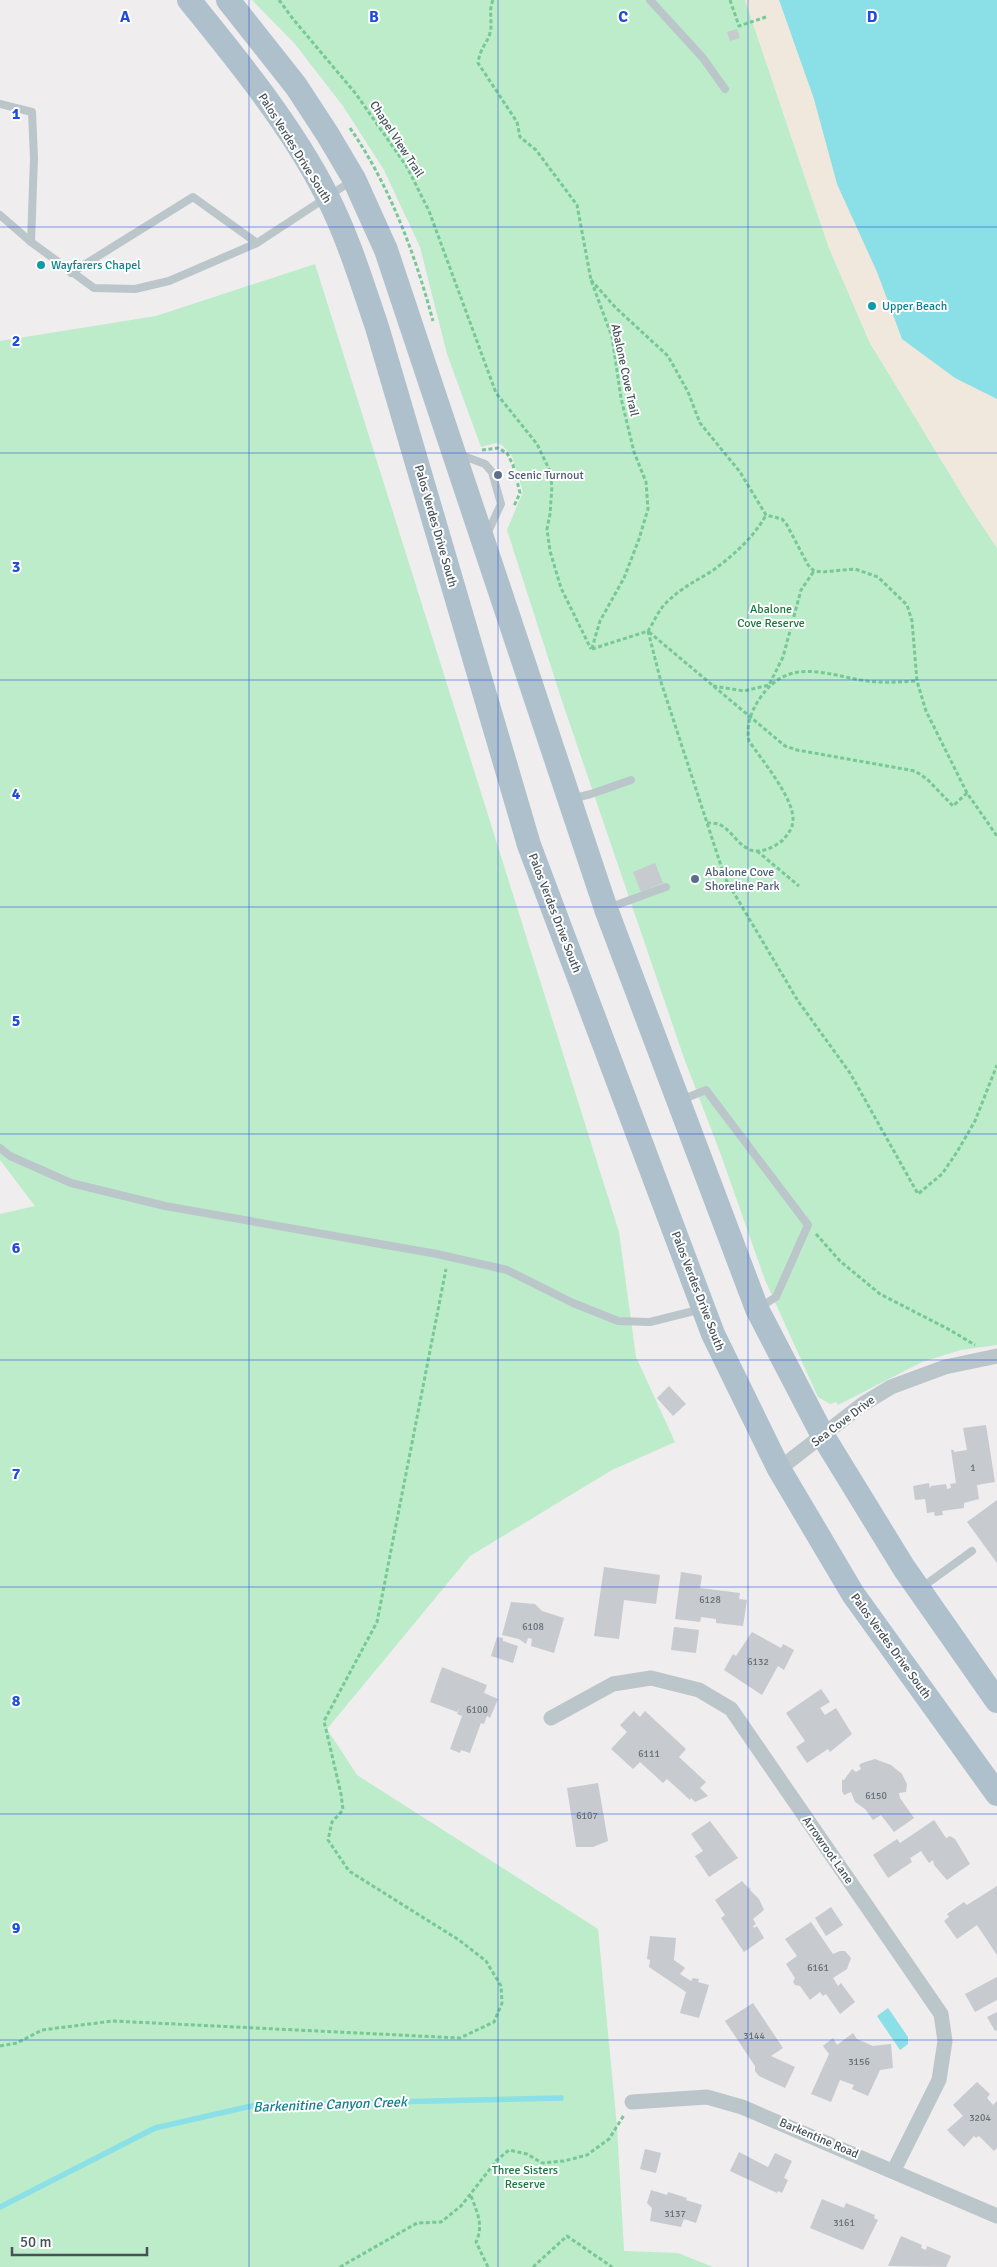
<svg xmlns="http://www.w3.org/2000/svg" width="997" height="2267" viewBox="0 0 997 2267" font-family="Signika,sans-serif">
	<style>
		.green { fill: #bcecc9 }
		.sand { fill: #f1e8dd }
		.water { fill: #8bdfe7 }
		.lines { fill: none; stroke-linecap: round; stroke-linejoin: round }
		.stream { stroke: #8bdfe7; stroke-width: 5.5 }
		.building { fill: #c7cacf }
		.path { stroke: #76c895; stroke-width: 3; stroke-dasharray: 4 2.5; stroke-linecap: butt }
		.lane { stroke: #bbc6cb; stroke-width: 8 }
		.street { stroke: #bbc6cb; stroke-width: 15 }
		.primary { stroke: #adc0cb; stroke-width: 24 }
		.grid { fill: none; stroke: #1d4ed8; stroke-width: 1; stroke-opacity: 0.55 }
		.culture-dot { fill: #0f9aa8; stroke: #fff; stroke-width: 2 }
		.service-dot { fill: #5c6f8a; stroke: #fff; stroke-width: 2 }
		.labels { text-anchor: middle; stroke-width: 4; stroke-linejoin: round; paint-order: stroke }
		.number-label { font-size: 10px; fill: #667076 }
		.street-label { font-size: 12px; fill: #465259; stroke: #fff }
		.culture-label { font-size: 12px; fill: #0d838f; stroke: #fff; text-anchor: start }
		.service-label { font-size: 12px; fill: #4e5e75; stroke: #fff; text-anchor: start }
		.park-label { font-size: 12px; fill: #1a773d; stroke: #fff }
		.water-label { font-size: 14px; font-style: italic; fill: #12808b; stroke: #fff }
		.grid-label { font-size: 16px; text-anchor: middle; font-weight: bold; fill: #1d4ed8; stroke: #fff; stroke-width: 4; stroke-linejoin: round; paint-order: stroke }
	</style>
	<rect width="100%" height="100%" fill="#efeded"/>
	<!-- green -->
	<path class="green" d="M252,0H745L829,248L870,343L968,504L997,548V1345L961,1350L922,1362L838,1405L836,1402L830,1404L818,1397L765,1280L721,1155L684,1058L562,701L507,530L523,492L512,456L502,445L496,443L481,447L447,354L420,247L384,170L343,106L295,44Z
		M315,264L619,1232L636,1357L675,1442L612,1470L470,1556L327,1729L357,1775L598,1929L617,2127L624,2251L678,2253L713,2267H0V1214L35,1206L0,1160V341L156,316Z"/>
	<!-- sand -->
	<path class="sand" d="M745,0H779L902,339L997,399V548L968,504L870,343L829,248Z"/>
	<!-- water -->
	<path class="water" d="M779,0H997V399L955,378L902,339L877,272L837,184L814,99Z
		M888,2008L908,2037V2044L900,2050L877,2016Z"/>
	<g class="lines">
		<!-- stream -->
		<path class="stream" d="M0,2207L155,2128L256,2105L561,2098"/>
	</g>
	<!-- building -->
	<path class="building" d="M737,29L740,38L730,41L727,32Z
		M655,863L663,883L641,892L633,872Z
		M669,1386L686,1404L673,1416L657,1398Z
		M986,1425L995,1482L977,1485L979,1499L964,1503V1508L942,1511L943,1515L935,1516L934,1512L927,1513L925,1499L915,1500L913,1486L929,1483L930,1489L931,1486L946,1484L947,1489L951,1488L950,1484L956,1483L951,1450H954V1452L967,1450L963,1428Z
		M997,1500V1563L967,1522Z
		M604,1567L660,1575L656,1604L624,1600L619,1639L594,1636Z
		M681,1572L700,1575L702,1576L700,1588L740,1593L739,1599L747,1600L743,1626L716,1623V1619L701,1617L700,1622L675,1619Z
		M511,1602L535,1604L542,1611L564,1618L554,1653L531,1646L532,1639L528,1638L526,1644L519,1639L502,1635Z
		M674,1627L699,1630L696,1653L671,1650Z
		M752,1632L781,1648L783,1644L794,1650L784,1670L778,1666L762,1695L724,1670L733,1654L736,1656Z
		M497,1637L503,1638V1641L518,1646L513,1663L491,1656Z
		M442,1667L487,1685L484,1693L498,1699L490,1718L487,1716L484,1724L481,1723L470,1753L461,1750L460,1753L450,1749L462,1716L457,1714L460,1706L457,1712L430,1702Z
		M821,1689L830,1702L820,1708L825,1715L836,1708L852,1734L830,1752L828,1749L807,1763L796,1747L805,1741L786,1713Z
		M634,1711L640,1717L645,1711L686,1749L679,1757L706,1782L700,1788L708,1796L695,1802L691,1798L690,1800L667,1779L663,1783L640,1762L633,1769L611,1749L627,1732L620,1725Z
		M875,1759L891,1765L902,1774L907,1784L906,1792L899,1793L900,1798L914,1818L894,1832L881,1815L873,1820L865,1809L855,1802L851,1792L844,1795L842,1791V1780H844L852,1769L856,1772L861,1769L859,1765L862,1763Z
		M598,1783L608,1841L593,1847H576L567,1788Z
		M934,1820L946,1838L950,1836L955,1839L970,1864L947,1880L934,1865L933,1860L929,1863L921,1851L910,1858L912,1862L888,1878L873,1855L897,1839L900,1843Z
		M710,1821L738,1858L709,1877L695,1856L703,1851L691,1834Z
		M742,1881L749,1889L751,1887L750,1890L759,1899L764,1910L753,1919L756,1924L753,1926L754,1928L757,1926L764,1938L744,1952L721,1918L725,1915L715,1900Z
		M997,1886V1955L977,1925L957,1939L944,1921L949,1917L947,1914L964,1902L967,1905Z
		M831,1907L843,1925L826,1936L815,1918Z
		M811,1922L833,1954L840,1951H845L851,1958L847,1969L833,1978L838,1986L841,1983L855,2002L840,2014L826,1994L823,1996L820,1992L810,2000L800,1986L795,1985L793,1982L795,1978L786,1964L797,1956L785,1939Z
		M650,1936L676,1938L674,1960L685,1968L680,1974L691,1981L693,1978L699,1979L698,1982L709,1985L699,2018L680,2013L686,1992L649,1967L650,1960L647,1959Z
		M997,1977V2000L975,2012L965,1994Z
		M753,2003L783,2048L771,2056L795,2067L785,2088L759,2076L755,2071V2066L725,2021Z
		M997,2012V2030L995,2031L987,2017Z
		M853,2033L857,2039L873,2046L891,2044L893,2068L880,2070L868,2096L852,2089L854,2085L840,2080L831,2102L811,2094L829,2054L823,2046L833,2038L837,2045Z
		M977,2082L990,2094L987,2098L993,2105L997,2101V2148L994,2151L979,2136L976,2138L974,2136L964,2147L947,2130L963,2116L953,2105Z
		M645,2149L661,2153L656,2173L640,2169Z
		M739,2152L768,2167L775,2153L792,2161L784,2178L788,2180L782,2193L778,2191L777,2193L730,2171Z
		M651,2190L667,2195L668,2192L687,2198L686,2200L702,2205L696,2223L684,2219L681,2227L650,2221L652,2208L647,2203Z
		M822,2199L844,2208L846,2203L875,2215L874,2218L878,2220L863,2250L810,2228Z
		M901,2236L922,2245L921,2248L926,2250L927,2246L951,2256L946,2267L888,2266Z"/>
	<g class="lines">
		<!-- path -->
		<path class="path" d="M279,0L293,19L356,94L407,167L429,211L496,393L537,444L549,469L552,486L550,514L547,529L550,551L561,588L591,649
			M493,0C488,12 493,22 490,33C487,44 480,48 478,63L517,122L520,137L536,150L577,205L591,280L612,337L621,398L634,452L646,482L648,509L639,539L624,578L600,621L592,648
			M730,0L739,26L766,17
			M350,128C390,186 415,254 433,321
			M591,280L616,308L668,356L688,392L700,423L740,472L766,515L782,519L787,525L808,565L814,571L822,572L855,569L878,577L907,605L912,621L917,681L926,711L967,793L997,836
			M482,450L498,448L507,453L513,465L520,493L514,506
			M648,631L661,682L725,878L798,1001L850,1073L918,1194L942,1174L957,1152L975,1121L997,1065
			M649,632L785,746L797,750L915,771L927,779L953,806L967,793
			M592,649L648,631C654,622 659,609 667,602C681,588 696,581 712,571C733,556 754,537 766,515
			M713,686L744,691L769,685L783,657L801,590L814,571
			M707,823C710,823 715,823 718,824C732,829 739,849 755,851C764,852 776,846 783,840C788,834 793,828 793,820C794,798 761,759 749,741C746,724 751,712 760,698C789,656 826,675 867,681C884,683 900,682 917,681
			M757,851L799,886
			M816,1234L840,1261L880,1294L950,1330L975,1345
			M0,2046L17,2043L42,2030L113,2021L460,2038L494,2022L502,2003L501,1986L486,1961L459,1940L349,1871L328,1840L332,1822L343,1810L341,1794L324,1721L377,1622L446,1269
			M471,2196C477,2212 484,2225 476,2242L488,2267
			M340,2267L417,2223L441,2222L461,2206L497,2160L509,2150L527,2154L542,2163L564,2161L587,2155L609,2139L624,2115
			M533,2267L567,2236L612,2267"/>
		<!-- lane -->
		<path class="lane" d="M650,0L703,58L725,89
			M0,104L32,112L34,158L31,242
			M0,215L31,242L94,288L135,289L169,281L257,243L353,180
			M71,273L193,197L257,243
			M458,454L485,464L492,472L501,504L487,534
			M571,799L591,794L631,780
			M608,908L666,887
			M681,1100L706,1090L808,1225L776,1297L759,1308
			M0,1148L10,1156L71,1183L165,1206L437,1254L507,1270L573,1303L618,1321L650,1322L702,1309
			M921,1588L972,1551"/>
		<!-- street -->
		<path class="street" d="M779,1469L863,1404L891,1387L945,1367L997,1356
			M551,1718L613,1684L651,1678L699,1690L731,1709L941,2014L945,2041L939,2080L894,2170
			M632,2102L707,2097L742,2107L997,2216"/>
		<!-- primary -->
		<path class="primary" d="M189,0C237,59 293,128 327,196C348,237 362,283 377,327L529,845L713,1334L779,1469L853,1594L997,1794
			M228,0L296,86L328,135L354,179L386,250L606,909L757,1309L823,1436L904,1568L997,1701"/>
	</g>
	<!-- grid -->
	<path class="grid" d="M249,0V2267M498,0V2267M748,0V2267M0,227H997M0,453H997M0,680H997M0,907H997M0,1134H997M0,1360H997M0,1587H997M0,1814H997M0,2040H997"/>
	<!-- markers -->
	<g class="culture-dot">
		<circle cx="41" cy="265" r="5"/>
		<circle cx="872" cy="306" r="5"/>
	</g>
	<g class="service-dot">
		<circle cx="498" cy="475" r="5"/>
		<circle cx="695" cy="879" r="5"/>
	</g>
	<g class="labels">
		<!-- number labels -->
		<g class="number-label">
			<text x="973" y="1471">1</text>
			<text x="710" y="1603">6128</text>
			<text x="533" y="1630">6108</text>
			<text x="758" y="1665">6132</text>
			<text x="477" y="1713">6100</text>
			<text x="649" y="1757">6111</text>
			<text x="876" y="1799">6150</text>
			<text x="587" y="1819">6107</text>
			<text x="818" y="1971">6161</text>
			<text x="754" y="2039">3144</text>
			<text x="859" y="2065">3156</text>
			<text x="980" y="2121">3204</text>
			<text x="675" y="2217">3137</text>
			<text x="844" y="2226">3161</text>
		</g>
		<!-- street labels -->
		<g class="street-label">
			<text transform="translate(397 139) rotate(57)" y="4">Chapel View Trail</text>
			<text transform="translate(295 148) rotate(58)" y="4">Palos Verdes Drive South</text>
			<text transform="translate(625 370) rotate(78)" y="4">Abalone Cove Trail</text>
			<text transform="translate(436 526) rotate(74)" y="4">Palos Verdes Drive South</text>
			<text transform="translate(555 913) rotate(69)" y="4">Palos Verdes Drive South</text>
			<text transform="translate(698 1291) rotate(69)" y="4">Palos Verdes Drive South</text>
			<text transform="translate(843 1421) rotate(-37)" y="4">Sea Cove Drive</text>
			<text transform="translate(891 1646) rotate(54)" y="4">Palos Verdes Drive South</text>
			<text transform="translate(828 1850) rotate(55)" y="4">Arrowroot Lane</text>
			<text transform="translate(819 2138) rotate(23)" y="4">Barkentine Road</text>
		</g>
		<!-- culture labels -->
		<g class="culture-label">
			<text x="51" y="269">Wayfarers Chapel</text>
			<text x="882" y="310">Upper Beach</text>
		</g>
		<!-- service labels -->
		<g class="service-label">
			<text x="508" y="479">Scenic Turnout</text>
			<text x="705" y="876">Abalone Cove<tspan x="705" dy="14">Shoreline Park</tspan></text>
		</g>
		<!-- park labels -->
		<g class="park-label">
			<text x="771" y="613">Abalone<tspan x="771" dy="14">Cove Reserve</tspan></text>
			<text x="525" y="2174">Three Sisters<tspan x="525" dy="14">Reserve</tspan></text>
		</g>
		<!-- water labels -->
		<g class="water-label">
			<text transform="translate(330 2104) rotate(-2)" y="5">Barkenitine Canyon Creek</text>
		</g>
	</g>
	<g class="grid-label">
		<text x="125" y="22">A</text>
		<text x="374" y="22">B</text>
		<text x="623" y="22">C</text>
		<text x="872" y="22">D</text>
		<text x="16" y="119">1</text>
		<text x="16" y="346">2</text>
		<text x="16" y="572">3</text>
		<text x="16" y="799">4</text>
		<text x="16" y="1026">5</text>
		<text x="16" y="1253">6</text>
		<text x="16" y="1479">7</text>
		<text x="16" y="1706">8</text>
		<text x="16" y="1933">9</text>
	</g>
	<!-- scale -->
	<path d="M12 2247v8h135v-8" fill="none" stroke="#465259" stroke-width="2.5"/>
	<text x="20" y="2247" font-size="15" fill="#465259" stroke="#ffffff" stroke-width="4" paint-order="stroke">50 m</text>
</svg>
